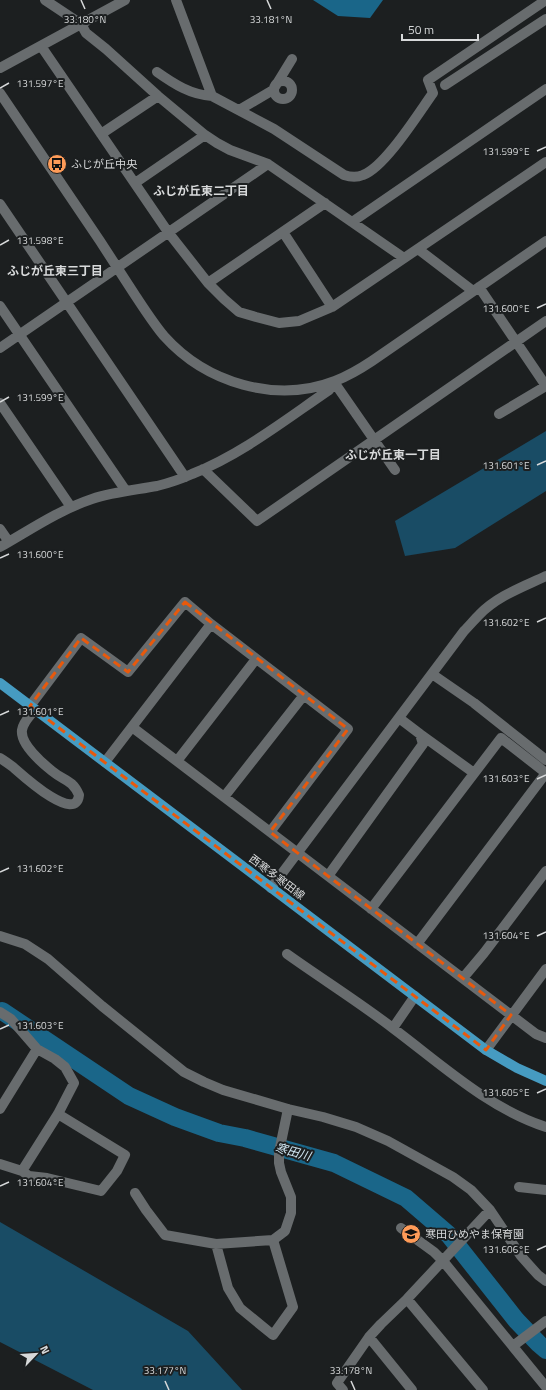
<svg xmlns="http://www.w3.org/2000/svg" width="546" height="1390" viewBox="0 0 546 1390" font-family="'Titillium Web','Noto Sans JP',sans-serif">
	<style>
		.forest { fill: #194c65 }
		.water { fill: #1a6689 }
		.lines { fill: none; stroke-linecap: round; stroke-linejoin: round }
		.river { stroke: #1a6689; stroke-width: 18 }
		.minor { stroke: #686c6e; stroke-width: 10 }
		.major { stroke: #469bc1; stroke-width: 10 }
		.marked { fill: none; stroke: #e8590c; stroke-width: 3; stroke-dasharray: 8 5; stroke-linejoin: round }
		.ticks { fill: none; stroke: #d7d9da; stroke-width: 1.5 }
		.labels { text-anchor: middle; stroke-width: 4; stroke-linejoin: round; paint-order: stroke }
		.poi-label { font-size: 11px; fill: #d7d9da; stroke: #1c1f20; text-anchor: start }
		.street-label { font-size: 11px; fill: #d7d9da; stroke: #1c1f20 }
		.neighbourhood-label { font-size: 12px; font-weight: bold; fill: #d7d9da; stroke: #1c1f20 }
		.water-label { font-size: 12px; font-style: italic; fill: #d2e8f4; stroke: #1c1f20 }
		.ticks-label { font-size: 10px; text-anchor: middle; fill: #d7d9da; stroke: #1c1f20; stroke-width: 4; stroke-linejoin: round; paint-order: stroke }
	</style>
	<rect width="100%" height="100%" fill="#1c1f20"/>
	<!-- forest -->
	<path class="forest" d="M546,431V491L455,548L405,556L395,521Z
		M0,1222L188,1331L242,1390H93L0,1342Z"/>
	<!-- water -->
	<path class="water" d="M313,0H383L370,18L338,16Z"/>
	<g class="lines">
		<!-- river -->
		<path class="river" d="M2,1011L129,1096L175,1117L219,1133L245,1138L334,1163L406,1198L449,1235L516,1320L539,1344L546,1350"/>
		<!-- minor -->
		<path class="minor" d="M45,0L81,24L86,33L106,49L158,96L205,135L217,143L230,150L268,164L404,258
			M176,0L212,96L274,129L344,175C350,177 356,178 363,175C385,167 418,114 433,93L428,80L546,0
			M41,46L168,232L208,283L224,299L239,312L256,317L279,323L299,321L332,307L546,162
			M0,68L125,0
			M157,72C174,84 191,95 212,96
			M274 90a9 9 0 1 1 18 0a9 9 0 1 1-18 0Z
			M445,85L546,19
			M0,93C33,142 67,192 100,241C111,258 122,275 133,292C143,307 153,323 164,336C206,383 276,404 335,381C348,376 360,369 372,361L546,241
			M239,110L273,90L292,59
			M101,134L158,96
			M135,183L205,135
			M0,204L185,477
			M352,222L546,89
			M283,232L332,307
			M418,249L473,291
			M208,283L325,203
			M479,287L546,386
			M0,306L126,491
			M0,348L268,164
			M0,403L71,507
			M499,414L546,386
			M203,469L257,521L546,321
			M0,529L9,542
			M0,547C30,530 59,510 92,499C113,492 135,490 157,486C169,483 181,479 192,474C242,454 285,420 329,390L334,382L395,470
			M432,674L474,703L546,760
			M30,706L81,638L128,672L185,602L211,624L348,729L270,832
			M132,727L511,1015L536,1034L546,1038
			M420,734L474,773
			M0,758C5,761 9,764 13,767C20,773 76,825 79,795C72,779 64,781 52,771C42,763 20,744 22,730C23,722 30,716 35,709
			M177,761L256,659
			M105,762L211,624
			M224,797L304,695
			M328,876L423,744L420,734L399,718
			M271,888L464,631C469,626 474,620 479,615C497,596 523,587 546,576
			M371,909L501,738L546,773L417,944
			M0,936L25,944L48,959L102,1006L184,1072L204,1082L223,1090L288,1109L323,1117L356,1127L388,1141L453,1177L471,1190L490,1210L521,1256L538,1275L546,1281
			M287,954C322,979 359,1002 394,1029C442,1065 488,1108 546,1127
			M463,978L484,953L546,871
			M0,1012L11,1019L37,1049L55,1059L65,1067L74,1083L58,1114L22,1171
			M393,1028L415,996
			M486,1050L546,969
			M0,1109L37,1049
			M0,1164L22,1171L29,1176L47,1178L101,1191L117,1171L125,1155L58,1114
			M519,1187L546,1190
			M135,1193L146,1210L165,1235L216,1244L273,1240L285,1231L291,1213V1197L281,1172L279,1163V1152L288,1109
			M401,1228L434,1252L443,1261L546,1387
			M216,1244L228,1288L240,1308L273,1335L293,1307L273,1240
			M407,1299L483,1390
			M369,1337L412,1390
			M513,1346L546,1321
			M343,1390L337,1383L369,1337L381,1324L407,1299L490,1210"/>
		<!-- major -->
		<path class="major" d="M0,683L486,1050L517,1068L546,1081"/>
	</g>
	<!-- marked area -->
	<path class="marked" d="M185,602L348,729L270,832L511,1015L486,1050L30,706L81,638L128,672Z"/>
	<!-- ticks -->
	<path class="ticks" d="M81,0L85,9M267,0L271,9M0,88L9,83M537,151L546,147M0,245L9,240M537,308L546,304M0,402L9,397M537,465L546,461M0,558L9,554M537,622L546,618M0,715L9,711M537,779L546,775M0,872L9,868M537,936L546,932M0,1029L9,1025M537,1093L546,1089M0,1186L9,1182M537,1250L546,1246M165,1381L169,1390M351,1381L355,1390"/>
	<!-- icons -->
	<defs>
		<symbol id="bus-disc" viewBox="-11 -11 22 22"><circle r="9.5" fill="#fe9b58" stroke="#1c1f20"/><path d="M-5-6H5V4H4V6H2V4H-2V6H-4V4H-5ZM-3.5-4V0h7V-4ZM-3.5 1.2v1.5H-2V1.2ZM2 1.2v1.5H3.5V1.2Z" fill="#111"/></symbol>
		<symbol id="school-disc" viewBox="-11 -11 22 22"><circle r="9.5" fill="#fe9b58" stroke="#1c1f20"/><path d="M0-5L7-2L0 1L-7-2ZM-4 1L0 2.5L4 1V4Q0 6-4 4Z" fill="#111"/></symbol>
	</defs>
	<g fill-rule="evenodd">
		<use href="#bus-disc" x="46" y="153" width="22" height="22"/>
		<use href="#school-disc" x="400" y="1223" width="22" height="22"/>
	</g>
	<g class="labels">
		<!-- poi labels -->
		<g class="poi-label">
			<text x="71" y="168">ふじが丘中央</text>
			<text x="425" y="1238">寒田ひめやま保育園</text>
		</g>
		<!-- street labels -->
		<g class="street-label">
			<text transform="translate(277 877) rotate(37)" y="4">西寒多寒田線</text>
		</g>
		<!-- neighbourhood labels -->
		<g class="neighbourhood-label">
			<text x="201" y="195">ふじが丘東二丁目</text>
			<text x="55" y="275">ふじが丘東三丁目</text>
			<text x="393" y="459">ふじが丘東一丁目</text>
		</g>
		<!-- water labels -->
		<g class="water-label">
			<text transform="translate(293 1152) rotate(15)" y="4">寒田川</text>
		</g>
	</g>
	<g class="ticks-label">
		<text x="85" y="23">33.180°N</text>
		<text x="271" y="23">33.181°N</text>
		<text x="40" y="87">131.597°E</text>
		<text x="506" y="155">131.599°E</text>
		<text x="40" y="244">131.598°E</text>
		<text x="506" y="312">131.600°E</text>
		<text x="40" y="401">131.599°E</text>
		<text x="506" y="469">131.601°E</text>
		<text x="40" y="558">131.600°E</text>
		<text x="506" y="626">131.602°E</text>
		<text x="40" y="715">131.601°E</text>
		<text x="506" y="782">131.603°E</text>
		<text x="40" y="872">131.602°E</text>
		<text x="506" y="939">131.604°E</text>
		<text x="40" y="1029">131.603°E</text>
		<text x="506" y="1096">131.605°E</text>
		<text x="40" y="1186">131.604°E</text>
		<text x="506" y="1253">131.606°E</text>
		<text x="165" y="1374">33.177°N</text>
		<text x="351" y="1374">33.178°N</text>
	</g>
	<!-- north arrow -->
	<g transform="translate(36 1354) rotate(65)" stroke="#1c1f20" stroke-width="3" paint-order="stroke">
	<path d="M0-3L7 15L0 10L-7 15Z" fill="#d7d9da"/>
	<text y="-6" font-size="11" font-weight="bold" text-anchor="middle" fill="#d7d9da">N</text>
	</g>
	<!-- scale -->
	<path d="M402 34v6h76v-6" fill="none" stroke="#d7d9da" stroke-width="2"/>
	<text x="408" y="34" font-size="12" fill="#d7d9da" stroke="#1c1f20" stroke-width="3" paint-order="stroke">50 m</text>
</svg>
